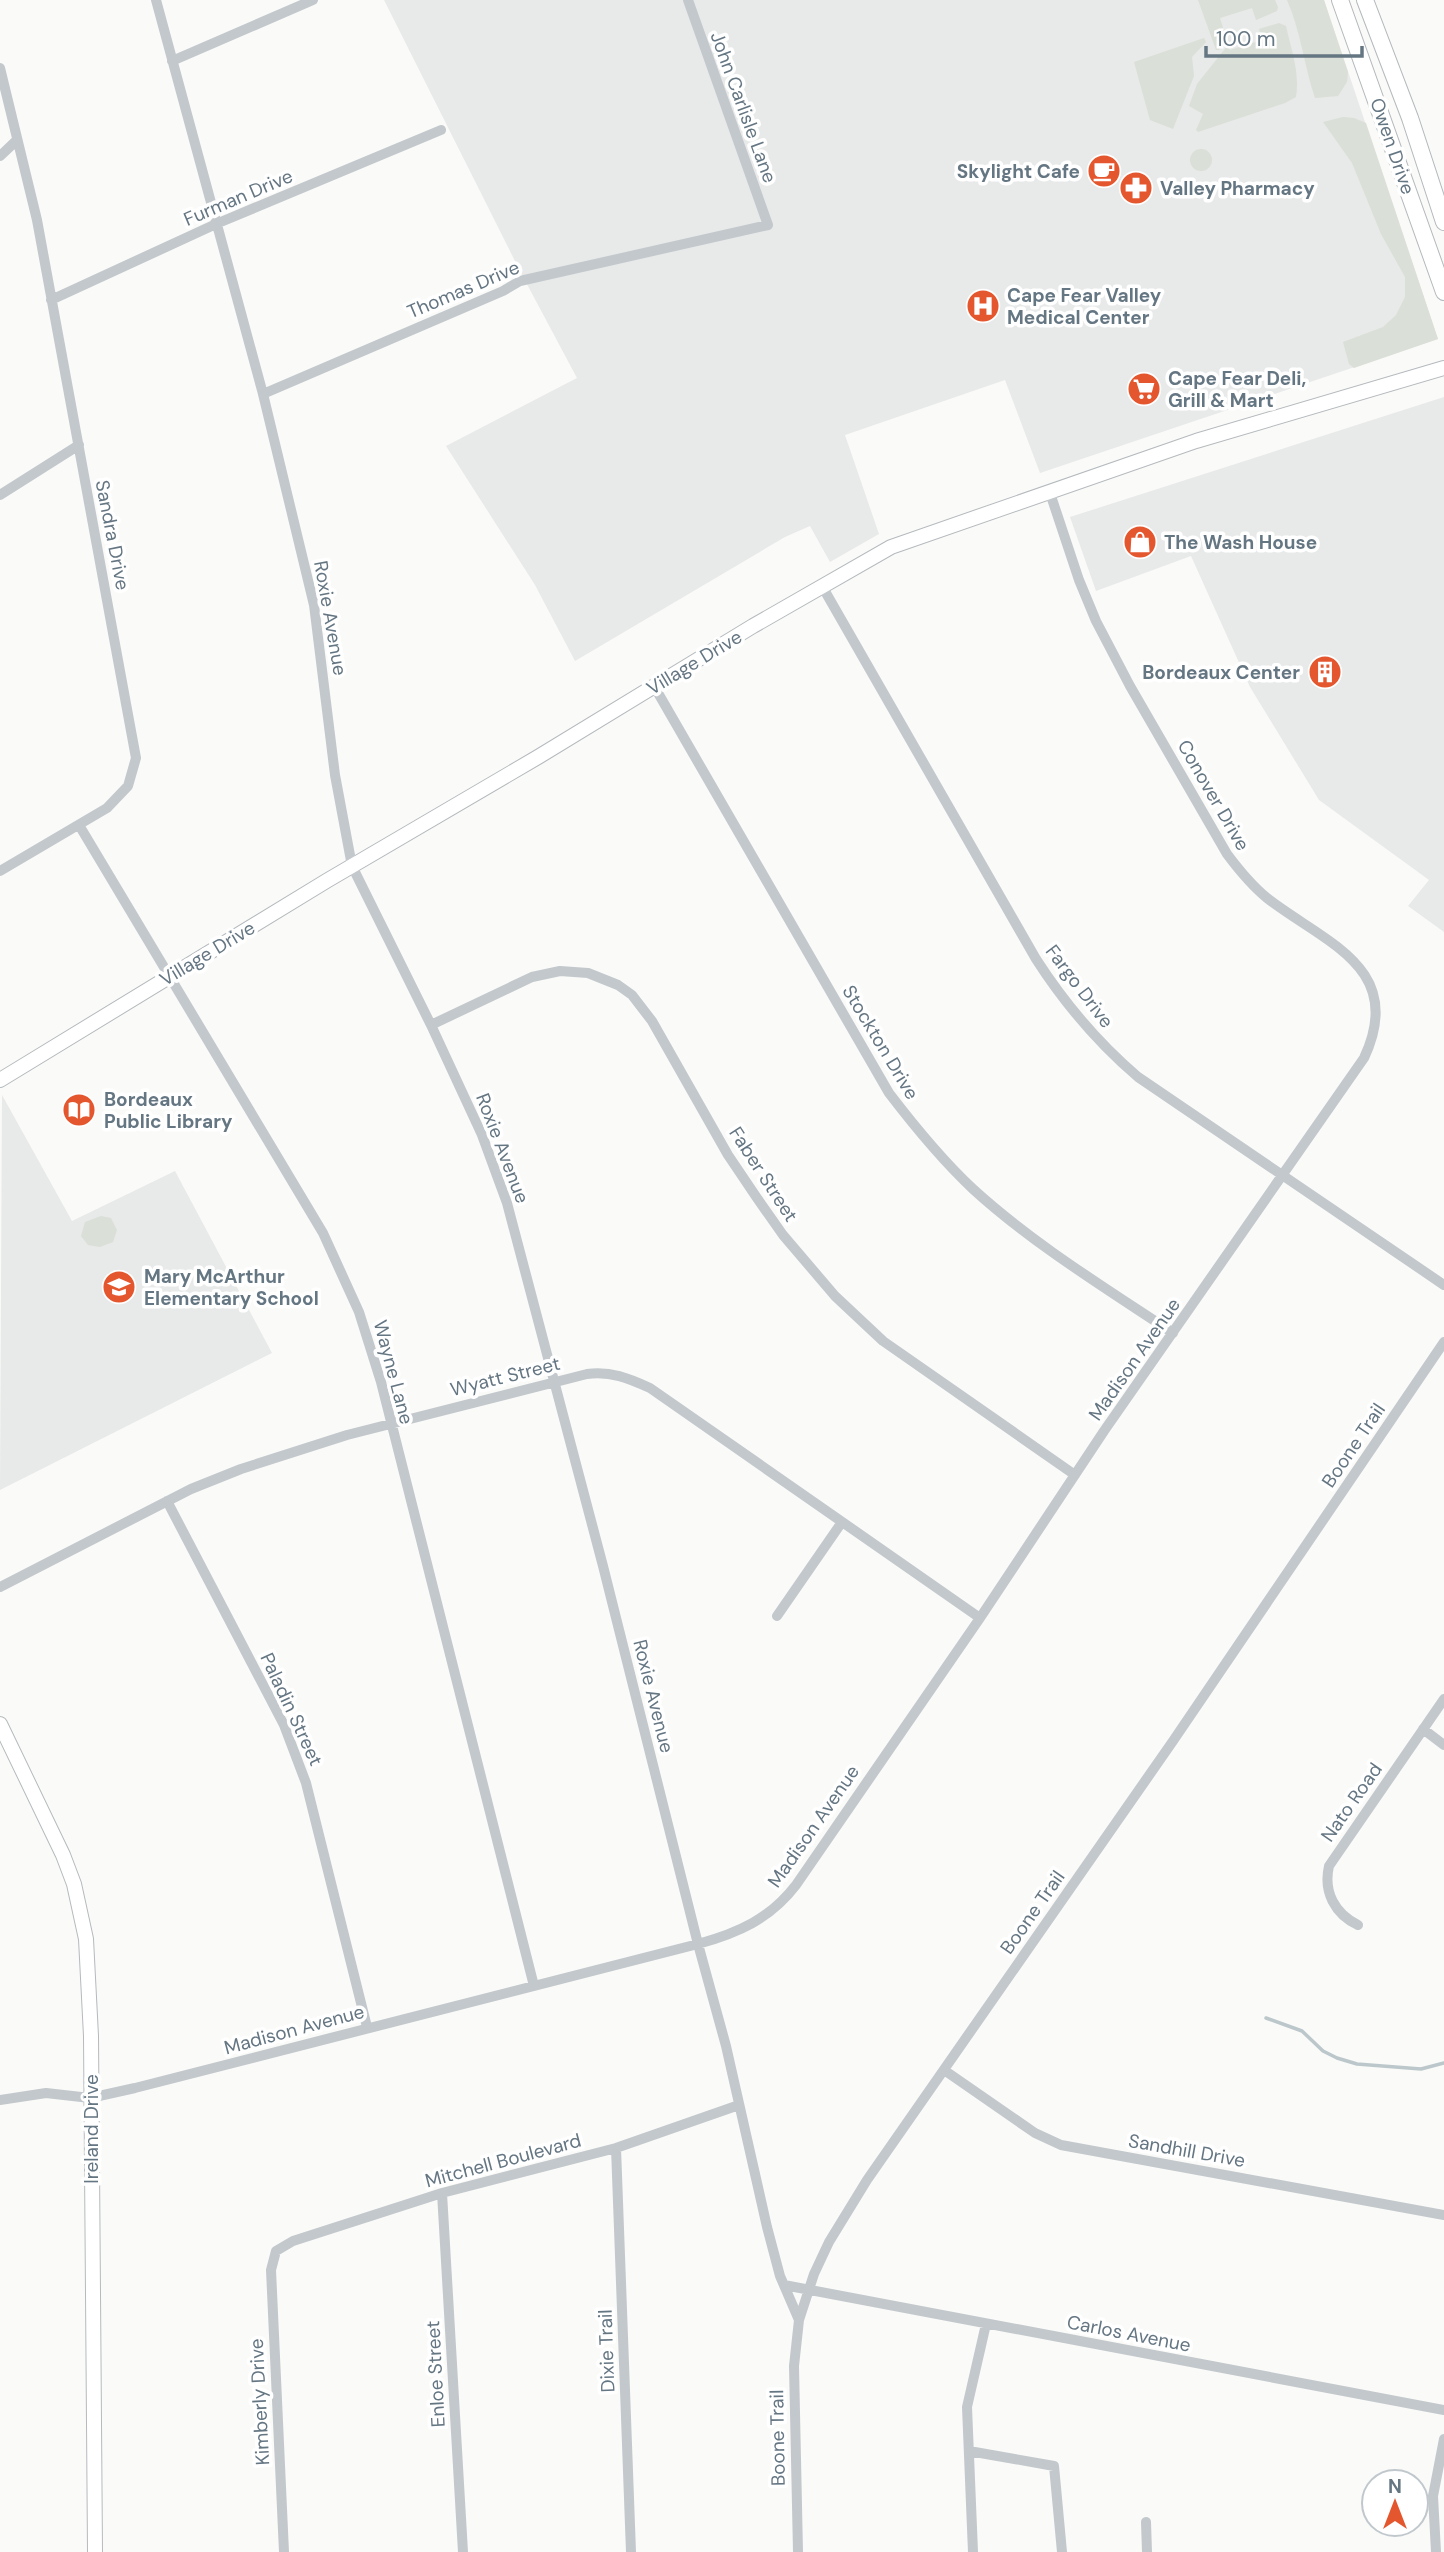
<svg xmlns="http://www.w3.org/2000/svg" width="1444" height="2552" viewBox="0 0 1444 2552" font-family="'DM Sans',sans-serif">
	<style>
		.built { fill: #e8e9e9 }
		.green { fill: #dadfd7 }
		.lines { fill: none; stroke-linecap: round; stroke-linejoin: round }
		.stream { stroke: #bbc7cb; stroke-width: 3.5 }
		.major-casing { stroke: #b5babe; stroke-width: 16 }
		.highway-casing { stroke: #b4b9bd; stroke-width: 18 }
		.minor { stroke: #c3c8cc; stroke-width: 10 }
		.major { stroke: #fff; stroke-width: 14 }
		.highway { stroke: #fff; stroke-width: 16 }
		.labels { text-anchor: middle; stroke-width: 7; stroke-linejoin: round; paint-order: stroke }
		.street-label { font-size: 19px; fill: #657683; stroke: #fff }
		.poi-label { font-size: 19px; font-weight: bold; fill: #657683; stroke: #fff; text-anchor: start }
	</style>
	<rect width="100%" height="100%" fill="#fafaf8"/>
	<!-- built -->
	<path class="built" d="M384,0H1324L1438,339L1040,473L1005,380L845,435L879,534L830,562L810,526L785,537L575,661L535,585L446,446L577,378L521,273Z
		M1444,397V932L1408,906L1429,880L1319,800L1250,687L1191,556L1096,591L1070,517Z
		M2,1095L72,1221L175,1171L272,1353L0,1490Z"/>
	<!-- green -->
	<path class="green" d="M1198,0H1275L1278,7L1277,11L1256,20L1252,8L1220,18L1227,41L1219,50H1216Z
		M1287,0H1324L1348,72L1347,82L1338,96L1315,98C1304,65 1301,32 1287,0Z
		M1279,23L1286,26C1291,49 1300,73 1296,97L1285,103L1198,132L1196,130L1203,114L1189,106L1197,84L1228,45L1230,50L1262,40L1259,29Z
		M1204,38L1206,42L1192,57L1194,76L1173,129L1150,120L1134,62Z
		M1343,117L1354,118L1366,123L1438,339L1354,368L1349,364L1343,342L1383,327L1396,315L1405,297V277L1381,234L1352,163L1323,122Z
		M1190 160a11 11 0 1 1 22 0a11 11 0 1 1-22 0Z
		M101,1216L111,1218L117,1230L113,1242L100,1247L88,1245L81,1236L85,1222Z"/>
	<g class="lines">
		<!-- stream -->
		<path class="stream" d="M1266,2018L1302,2031L1323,2051L1337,2058L1357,2064L1421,2069L1444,2063"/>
		<defs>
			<path id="major" d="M0,1080L328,880L538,757L753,626L891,547L1196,441L1444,368
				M0,1724L63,1855L74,1884L86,1939L91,2036L95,2552"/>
			<path id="highway" d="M1340,0L1444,292
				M1365,0L1410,118L1444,222"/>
		</defs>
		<!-- major casing -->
		<use href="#major" class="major-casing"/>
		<!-- highway casing -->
		<use href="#highway" class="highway-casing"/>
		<!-- minor -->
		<path class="minor" d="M156,0L263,394L314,605L335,775L352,866L431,1025L482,1135L507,1203L603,1566L698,1944L726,2046L767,2227L780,2276L799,2320
			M172,61L313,0
			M0,68L37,220L136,758L128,786L107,808L0,871
			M0,156L17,140
			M51,300L216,224L441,130
			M263,394L503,291L520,281L768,225L688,0
			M0,495L79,445
			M822,586L1036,959C1065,1004 1097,1042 1138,1077L1444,1285
			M654,686L889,1093C915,1127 942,1160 973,1189C1032,1243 1107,1289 1173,1333
			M79,825L323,1233L359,1312L381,1382L534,1986
			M431,1025L532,977L560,971L588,973L618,985L632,995L652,1021L728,1155L757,1198L783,1235L835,1296L883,1341L1075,1475
			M167,1501L284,1725L306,1783L367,2027
			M0,1587L191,1489L241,1469L347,1435L587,1374C611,1371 628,1378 650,1388L980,1618
			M777,1616L842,1522
			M1423,1729L1444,1745
			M1358,1925C1335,1914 1323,1892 1329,1866L1444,1699
			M944,2070L1035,2133L1061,2145L1444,2215
			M0,2100L46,2093L90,2098L135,2088L698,1944C738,1933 770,1919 796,1885L980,1618L1104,1431L1364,1058C1407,967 1323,942 1267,898C1251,885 1239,870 1227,854L1130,686L1096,621L1079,580L1050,493
			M616,2148L631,2552
			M442,2193L463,2552
			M784,2285L1444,2410
			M969,2451L1054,2466L1062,2552
			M1146,2522L1147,2552
			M284,2552L271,2270L276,2251L293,2241L442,2193L616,2148L739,2105
			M798,2552L794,2366L799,2320L814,2274L829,2242L867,2180L1173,1741L1444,1342
			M973,2552L967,2407L986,2324
			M1436,2552L1433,2496L1444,2439"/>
		<!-- major -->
		<use href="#major" class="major"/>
		<!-- highway -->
		<use href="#highway" class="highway"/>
	</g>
	<!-- icons -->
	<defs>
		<symbol id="cafe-disc" viewBox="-11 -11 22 22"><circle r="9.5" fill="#e4572e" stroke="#fff"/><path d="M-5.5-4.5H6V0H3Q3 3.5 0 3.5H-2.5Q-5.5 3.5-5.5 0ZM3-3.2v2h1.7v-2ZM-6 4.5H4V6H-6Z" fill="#fff"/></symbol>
		<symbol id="pharmacy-disc" viewBox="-11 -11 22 22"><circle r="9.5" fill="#e4572e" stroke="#fff"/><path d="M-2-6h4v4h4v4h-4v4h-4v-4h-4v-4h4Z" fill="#fff"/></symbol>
		<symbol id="hospital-disc" viewBox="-11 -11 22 22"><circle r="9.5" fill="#e4572e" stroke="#fff"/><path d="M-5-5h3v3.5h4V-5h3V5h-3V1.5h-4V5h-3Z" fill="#fff"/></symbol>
		<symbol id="supermarket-disc" viewBox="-11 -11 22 22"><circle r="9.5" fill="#e4572e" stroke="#fff"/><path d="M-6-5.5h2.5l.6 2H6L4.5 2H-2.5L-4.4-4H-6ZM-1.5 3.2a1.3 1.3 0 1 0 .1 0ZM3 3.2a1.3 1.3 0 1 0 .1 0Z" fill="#fff"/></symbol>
		<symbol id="shop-disc" viewBox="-11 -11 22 22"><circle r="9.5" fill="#e4572e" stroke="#fff"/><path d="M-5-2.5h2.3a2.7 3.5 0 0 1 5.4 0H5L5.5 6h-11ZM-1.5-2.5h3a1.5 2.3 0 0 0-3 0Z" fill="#fff"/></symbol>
		<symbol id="building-disc" viewBox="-11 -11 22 22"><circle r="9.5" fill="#e4572e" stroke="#fff"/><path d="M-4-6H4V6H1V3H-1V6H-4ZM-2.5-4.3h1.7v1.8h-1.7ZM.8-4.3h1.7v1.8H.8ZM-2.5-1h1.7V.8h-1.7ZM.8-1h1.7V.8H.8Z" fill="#fff"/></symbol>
		<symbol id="library-disc" viewBox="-11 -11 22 22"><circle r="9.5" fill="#e4572e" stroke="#fff"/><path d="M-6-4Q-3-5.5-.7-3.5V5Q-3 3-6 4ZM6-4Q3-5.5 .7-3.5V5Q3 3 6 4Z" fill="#fff"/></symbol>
		<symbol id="school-disc" viewBox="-11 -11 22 22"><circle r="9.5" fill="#e4572e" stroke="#fff"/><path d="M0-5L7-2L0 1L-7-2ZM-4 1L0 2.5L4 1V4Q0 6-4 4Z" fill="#fff"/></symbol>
	</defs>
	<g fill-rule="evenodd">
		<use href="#cafe-disc" x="1085" y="152" width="38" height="38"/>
		<use href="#pharmacy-disc" x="1117" y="169" width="38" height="38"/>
		<use href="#hospital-disc" x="964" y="287" width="38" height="38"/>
		<use href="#supermarket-disc" x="1125" y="370" width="38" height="38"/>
		<use href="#shop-disc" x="1121" y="523" width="38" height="38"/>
		<use href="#building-disc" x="1306" y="653" width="38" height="38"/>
		<use href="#library-disc" x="60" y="1091" width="38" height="38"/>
		<use href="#school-disc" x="100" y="1268" width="38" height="38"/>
	</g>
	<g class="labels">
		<!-- street labels -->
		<g class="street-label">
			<text transform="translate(744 107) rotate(70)" y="7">John Carlisle Lane</text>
			<text transform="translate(1393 146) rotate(71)" y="7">Owen Drive</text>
			<text transform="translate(238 197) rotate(-23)" y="7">Furman Drive</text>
			<text transform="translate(463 289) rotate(-23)" y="7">Thomas Drive</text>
			<text transform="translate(113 535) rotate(79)" y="7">Sandra Drive</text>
			<text transform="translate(331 618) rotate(80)" y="7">Roxie Avenue</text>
			<text transform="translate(694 662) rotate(-31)" y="7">Village Drive</text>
			<text transform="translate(1214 795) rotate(60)" y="7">Conover Drive</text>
			<text transform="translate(207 953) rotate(-31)" y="7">Village Drive</text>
			<text transform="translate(1080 986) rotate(53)" y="7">Fargo Drive</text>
			<text transform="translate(881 1042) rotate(59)" y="7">Stockton Drive</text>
			<text transform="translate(503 1148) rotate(69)" y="7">Roxie Avenue</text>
			<text transform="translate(764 1174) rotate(57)" y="7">Faber Street</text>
			<text transform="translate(1134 1359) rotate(-55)" y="7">Madison Avenue</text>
			<text transform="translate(394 1372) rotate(75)" y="7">Wayne Lane</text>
			<text transform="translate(505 1376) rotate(-14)" y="7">Wyatt Street</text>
			<text transform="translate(1353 1445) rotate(-56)" y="7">Boone Trail</text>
			<text transform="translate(654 1696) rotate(76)" y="7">Roxie Avenue</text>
			<text transform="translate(292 1709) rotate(65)" y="7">Paladin Street</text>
			<text transform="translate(1351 1802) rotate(-55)" y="7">Nato Road</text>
			<text transform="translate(813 1826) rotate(-55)" y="7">Madison Avenue</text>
			<text transform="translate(1032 1912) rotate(-55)" y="7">Boone Trail</text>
			<text transform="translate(294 2029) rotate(-15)" y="7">Madison Avenue</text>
			<text transform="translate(91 2129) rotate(-90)" y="7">Ireland Drive</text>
			<text transform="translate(1187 2150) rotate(10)" y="7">Sandhill Drive</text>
			<text transform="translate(503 2160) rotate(-15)" y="7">Mitchell Boulevard</text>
			<text transform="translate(1129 2333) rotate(11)" y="7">Carlos Avenue</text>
			<text transform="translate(606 2351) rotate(-92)" y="7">Dixie Trail</text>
			<text transform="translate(435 2374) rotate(-93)" y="7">Enloe Street</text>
			<text transform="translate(259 2402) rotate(-93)" y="7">Kimberly Drive</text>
			<text transform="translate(777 2438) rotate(-91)" y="7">Boone Trail</text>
		</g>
		<!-- poi labels -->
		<g class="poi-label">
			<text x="1080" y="178" text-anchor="end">Skylight Cafe</text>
			<text x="1160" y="195">Valley Pharmacy</text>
			<text x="1007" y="302">Cape Fear Valley<tspan x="1007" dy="22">Medical Center</tspan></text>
			<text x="1168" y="385">Cape Fear Deli,<tspan x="1168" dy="22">Grill &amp; Mart</tspan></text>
			<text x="1164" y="549">The Wash House</text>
			<text x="1300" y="679" text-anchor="end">Bordeaux Center</text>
			<text x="104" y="1106">Bordeaux<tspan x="104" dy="22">Public Library</tspan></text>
			<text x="144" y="1283">Mary McArthur<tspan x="144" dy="22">Elementary School</tspan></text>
		</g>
	</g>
	<!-- north arrow -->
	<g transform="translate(1395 2503)"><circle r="33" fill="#ffffff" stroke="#c1c8cd" stroke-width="2"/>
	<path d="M0-5L12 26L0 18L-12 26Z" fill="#e4572e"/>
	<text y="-10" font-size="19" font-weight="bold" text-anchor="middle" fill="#657683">N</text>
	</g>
	<!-- scale -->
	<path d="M1206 46v10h156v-10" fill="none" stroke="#657683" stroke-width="3.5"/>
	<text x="1216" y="46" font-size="21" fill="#657683" stroke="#ffffff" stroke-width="5" paint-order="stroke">100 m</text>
</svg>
